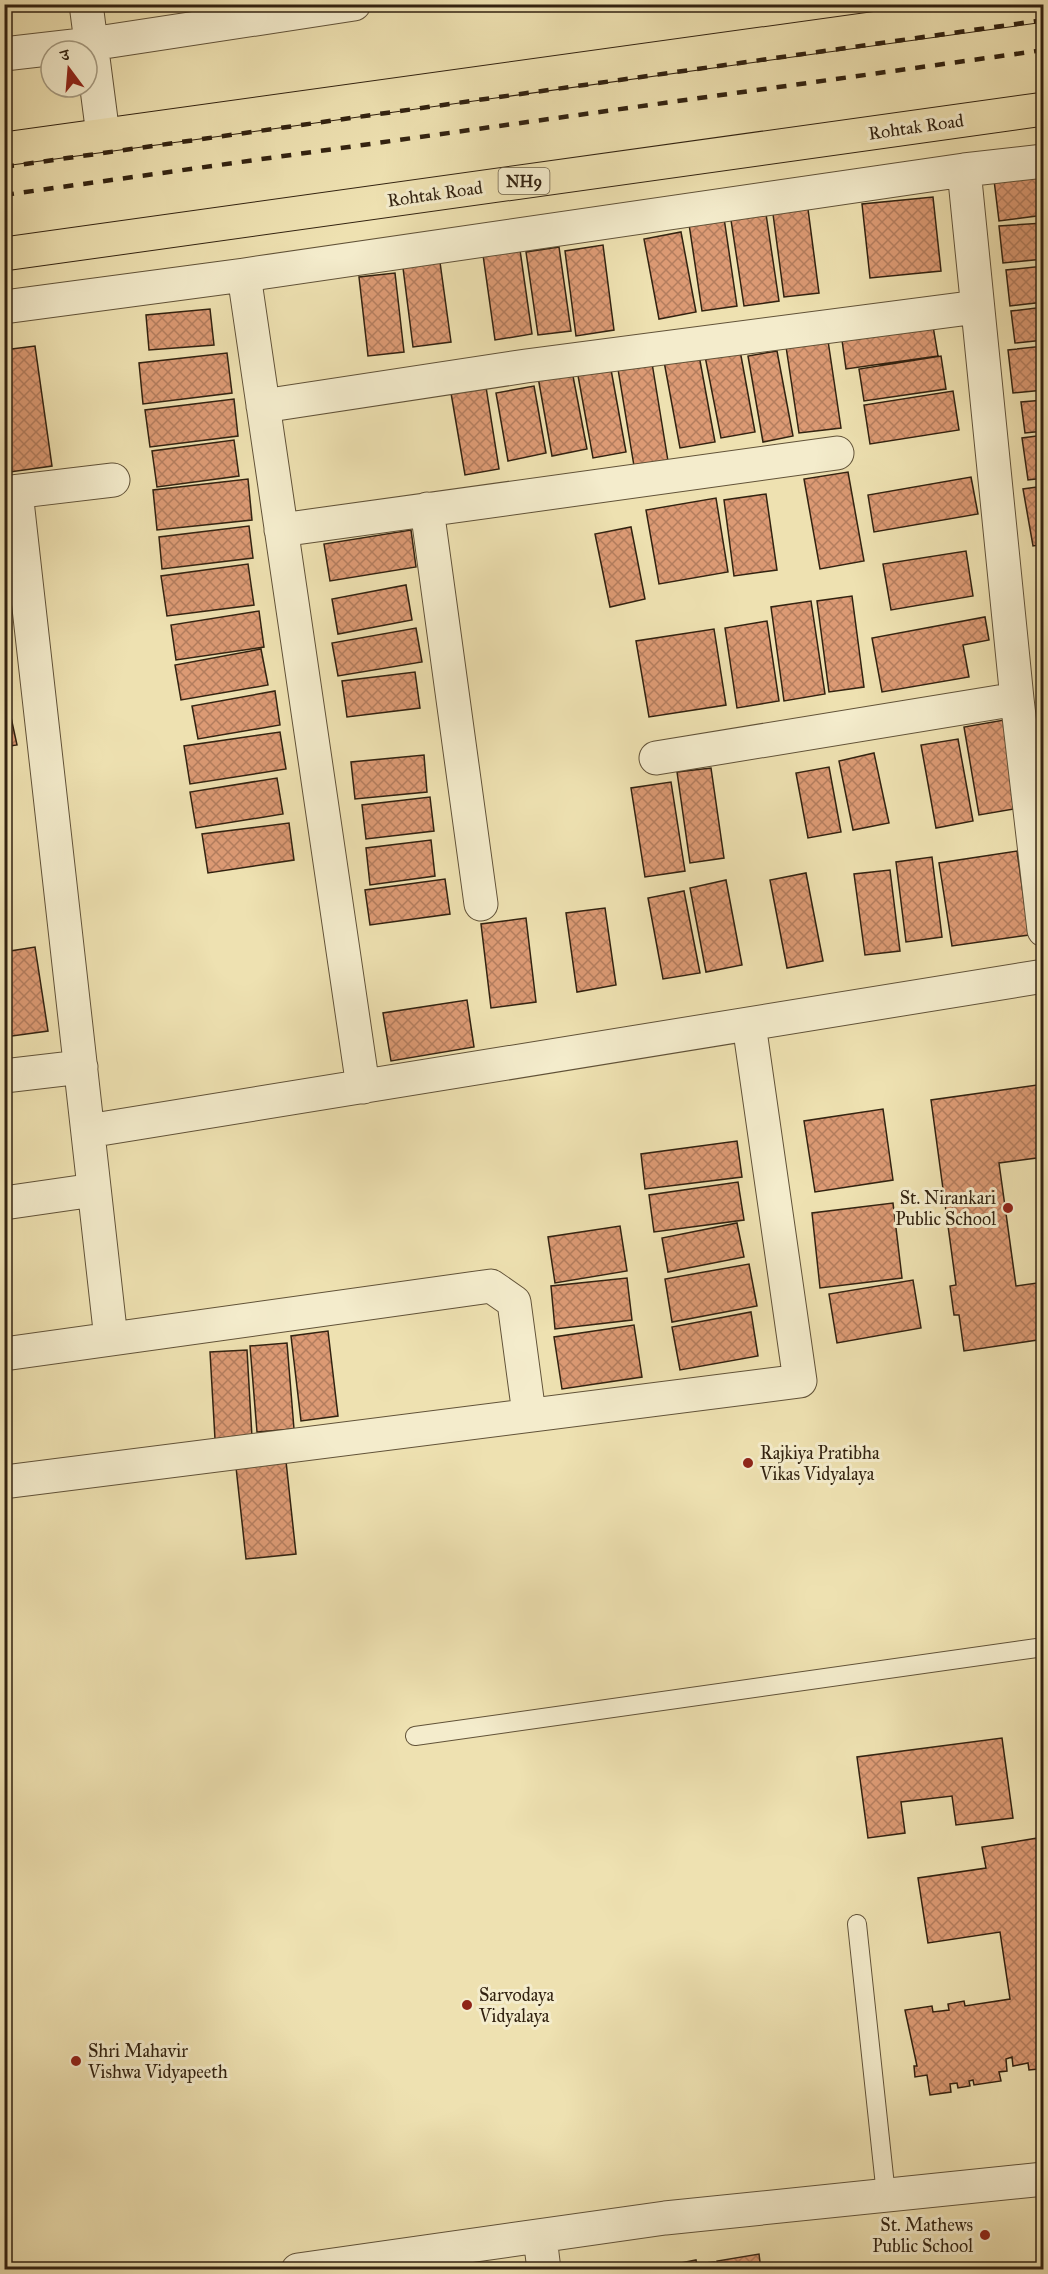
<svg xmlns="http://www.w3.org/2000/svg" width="1048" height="2274" viewBox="0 0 1048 2274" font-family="'IM FELL Great Primer','Noto Serif Devanagari',serif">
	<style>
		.building { fill: url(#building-cross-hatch); stroke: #322210; stroke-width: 1.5 }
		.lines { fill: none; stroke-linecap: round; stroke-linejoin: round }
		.lane-casing { stroke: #615238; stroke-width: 20 }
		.street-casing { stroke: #615238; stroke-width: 35 }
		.primary-casing { stroke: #322210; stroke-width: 35 }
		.lane { stroke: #f4eccc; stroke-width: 18 }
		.street { stroke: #f4eccc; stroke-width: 33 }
		.primary { stroke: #eee1b1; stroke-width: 33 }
		.rail { stroke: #322210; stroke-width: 4.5; stroke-dasharray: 10 10; stroke-linecap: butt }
		.poi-dot { fill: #8f2418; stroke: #f4eccc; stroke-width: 2 }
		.labels { text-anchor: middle; stroke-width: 6; stroke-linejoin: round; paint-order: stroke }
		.shield { fill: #f4eccc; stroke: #6c5f48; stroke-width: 1.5 }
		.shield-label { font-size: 16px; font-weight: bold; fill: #322210 }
		.street-label { font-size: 18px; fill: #322210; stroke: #f4eccc }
		.poi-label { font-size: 18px; fill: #322210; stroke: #f4eccc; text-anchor: start }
	</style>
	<defs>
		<pattern id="building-cross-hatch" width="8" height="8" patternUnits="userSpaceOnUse" patternTransform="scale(1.5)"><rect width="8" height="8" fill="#dc9a74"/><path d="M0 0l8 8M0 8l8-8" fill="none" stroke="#b37d5e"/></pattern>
	</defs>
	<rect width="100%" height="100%" fill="#eee1b1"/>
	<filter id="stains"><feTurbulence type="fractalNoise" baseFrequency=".00333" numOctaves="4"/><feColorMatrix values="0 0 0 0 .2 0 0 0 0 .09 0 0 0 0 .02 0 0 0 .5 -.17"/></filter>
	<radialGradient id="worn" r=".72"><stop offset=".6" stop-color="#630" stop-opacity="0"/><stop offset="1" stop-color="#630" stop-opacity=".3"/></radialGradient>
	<!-- building -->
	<path class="building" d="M1044,174V215L999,221L994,180Z
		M933,197L941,271L870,278L862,204Z
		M808,209L819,293L784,297L773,214Z
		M766,214L779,301L744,306L731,220Z
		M724,218L737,306L702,311L689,224Z
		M1044,223V259L1003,263L999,226Z
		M681,232L696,312L659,319L644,239Z
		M603,245L614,330L576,336L565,251Z
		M559,247L571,331L538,335L526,252Z
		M520,250L532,334L495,340L483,255Z
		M439,255L451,342L413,347L402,260Z
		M1044,266V302L1010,306L1006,270Z
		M395,273L404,352L368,356L359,277Z
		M1044,307V340L1015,343L1011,311Z
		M210,309L214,345L149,350L146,315Z
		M932,320L938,356L846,369L841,333Z
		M827,334L841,428L799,433L785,340Z
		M739,345L755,432L721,438L704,351Z
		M35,346L52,466L10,472L4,435V350Z
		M1044,346V390L1013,393L1008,350Z
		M698,350L715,442L680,448L663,356Z
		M777,351L793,436L763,442L748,356Z
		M227,353L232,393L143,404L139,363Z
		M941,356L946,389L864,401L859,369Z
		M652,363L668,461L634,466L618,369Z
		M610,364L626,452L593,458L577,370Z
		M572,371L587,449L552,456L538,377Z
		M534,386L546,453L508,461L496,393Z
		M486,387L499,469L465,475L451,393Z
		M953,391L959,430L870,444L864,405Z
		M234,399L238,436L150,447L145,410Z
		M1044,400V431L1025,433L1021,402Z
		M1044,435V478L1028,480L1022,438Z
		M234,440L239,476L157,487L152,451Z
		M848,472L864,561L820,569L804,479Z
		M971,477L978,514L874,532L868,495Z
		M248,479L252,520L157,530L153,490Z
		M1044,486V544L1033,546L1023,489Z
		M766,494L777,570L734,576L724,500Z
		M716,498L728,572L659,584L646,510Z
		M249,526L253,558L162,569L159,537Z
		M631,527L645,599L610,607L595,534Z
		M411,530L416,567L330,581L324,544Z
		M966,551L973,596L891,610L883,564Z
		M1044,552V591H1043L1037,553Z
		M248,564L254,605L167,616L161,576Z
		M406,585L412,620L338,634L332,599Z
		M852,596L864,687L829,692L817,601Z
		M811,601L825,694L784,701L771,607Z
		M259,611L264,647L176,660L171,625Z
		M985,617L989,640L963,645L969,677L882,692L872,638Z
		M767,621L779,701L737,708L725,628Z
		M416,628L422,662L338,676L332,643Z
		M714,629L726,705L649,717L636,641Z
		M261,649L268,685L181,700L175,665Z
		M415,672L420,708L347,717L342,681Z
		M4,685L17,745L4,747Z
		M275,691L280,725L198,739L192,706Z
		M1004,720L1019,808L979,815L964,727Z
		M280,732L286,769L190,784L184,746Z
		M958,739L973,821L936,828L921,745Z
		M874,753L889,823L853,830L839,761Z
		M424,755L427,792L355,799L351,762Z
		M829,767L841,832L808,838L796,773Z
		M711,768L724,858L690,863L677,772Z
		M277,778L283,814L196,828L190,792Z
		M671,782L685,871L645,877L631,788Z
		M430,797L434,831L366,839L362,805Z
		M289,823L294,860L208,873L202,834Z
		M431,840L435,876L370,885L366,848Z
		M1017,851L1029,935L952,946L939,863Z
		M932,857L942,937L906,942L896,862Z
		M890,870L900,951L865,955L854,874Z
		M806,873L823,961L787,968L770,880Z
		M445,879L450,914L370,925L365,890Z
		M726,880L742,965L706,972L690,888Z
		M684,891L700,973L663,979L648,898Z
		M605,908L616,985L577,992L566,913Z
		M526,918L536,1002L491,1008L481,924Z
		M35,947L48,1031L5,1037L4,952Z
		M467,1000L474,1047L391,1061L383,1013Z
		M1044,1084V1157L999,1163L1016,1286L1044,1282V1339L964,1351L959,1315H954L950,1286L956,1285L931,1100Z
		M883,1109L893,1180L815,1192L804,1121Z
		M737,1141L742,1177L645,1189L641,1154Z
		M738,1182L744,1220L654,1232L649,1195Z
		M893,1203L902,1278L820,1288L812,1213Z
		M737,1223L744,1257L668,1272L662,1238Z
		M620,1226L627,1271L555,1283L548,1237Z
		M749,1264L757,1306L672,1322L665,1279Z
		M627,1278L632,1320L555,1329L551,1286Z
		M913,1280L921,1328L837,1343L829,1294Z
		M751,1312L758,1356L680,1370L672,1327Z
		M634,1325L642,1377L562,1389L554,1337Z
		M328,1331L338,1416L301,1421L291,1336Z
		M287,1343L294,1429L257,1432L250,1346Z
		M247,1350L252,1437L215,1439L210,1352Z
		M285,1452L296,1554L246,1559L235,1458Z
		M1002,1738L1013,1818L956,1825L952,1796L901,1802L905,1833L868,1838L857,1757Z
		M1044,1837V2066L1043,2062L1037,2063L1038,2069L1029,2070L1028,2063L1013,2066L1012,2057L1006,2059L1007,2071L999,2072L1001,2081L974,2085L973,2080L969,2081L970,2086L958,2088L957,2083L950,2084L951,2092L930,2095L927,2075L915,2077L914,2066H917L905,2010L932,2006L933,2012L949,2010L948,2004L964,2001L965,2006L1010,1999L1000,1932L928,1943L918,1878L986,1868L982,1847Z
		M759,2254L761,2270H718L717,2261Z
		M696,2260L698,2270H651V2269Z
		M715,2262L716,2270H706L705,2263Z"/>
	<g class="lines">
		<defs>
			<path id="lane" d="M415,1736L1044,1647
				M857,1924L886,2195"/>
			<path id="street" d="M86,4L103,135
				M4,54L91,44L354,4
				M964,170L1017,699L1044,930
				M244,275L363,1087
				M4,307L244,275L964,170L1044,161
				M263,406L526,366L977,307
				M16,492L111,1339
				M4,493L113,480
				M427,509L481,904
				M281,530L837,453
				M656,758L1017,699
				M4,1076L81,1067
				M88,1131L1044,976
				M4,1203L94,1190
				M4,1354L491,1286L514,1302L529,1414
				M4,1482L800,1381L749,1024
				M540,2237L544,2270
				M298,2270L665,2218L1044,2179"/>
			<path id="primary" d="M4,149L1044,5
				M4,254L1044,109"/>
		</defs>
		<!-- lane casing -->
		<use href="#lane" class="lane-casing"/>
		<!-- street casing -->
		<use href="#street" class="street-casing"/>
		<!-- primary casing -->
		<use href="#primary" class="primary-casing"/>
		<!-- lane -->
		<use href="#lane" class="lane"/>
		<!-- street -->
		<use href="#street" class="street"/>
		<!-- primary -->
		<use href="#primary" class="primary"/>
		<!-- rail -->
		<path class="rail" d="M4,167L1044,20
			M4,195L1044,50"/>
	</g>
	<!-- markers -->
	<g class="poi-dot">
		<circle cx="1008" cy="1208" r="6"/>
		<circle cx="748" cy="1463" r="6"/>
		<circle cx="467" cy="2005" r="6"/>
		<circle cx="76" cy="2061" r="6"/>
		<circle cx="985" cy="2235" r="6"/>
	</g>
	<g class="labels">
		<!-- shield labels -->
		<rect class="shield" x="498.5" y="168" width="51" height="26" rx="4.5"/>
		<g class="shield-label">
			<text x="524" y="187">NH9</text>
		</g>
		<!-- street labels -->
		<g class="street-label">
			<text transform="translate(916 127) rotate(-8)" y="6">Rohtak Road</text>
			<text transform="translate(435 194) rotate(-8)" y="6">Rohtak Road</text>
		</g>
		<!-- poi labels -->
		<g class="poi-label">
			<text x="996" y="1204" text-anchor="end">St. Nirankari<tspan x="996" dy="21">Public School</tspan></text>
			<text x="760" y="1459">Rajkiya Pratibha<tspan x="760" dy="21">Vikas Vidyalaya</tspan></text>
			<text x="479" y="2001">Sarvodaya<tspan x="479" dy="21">Vidyalaya</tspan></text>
			<text x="88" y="2057">Shri Mahavir<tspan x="88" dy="21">Vishwa Vidyapeeth</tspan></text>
			<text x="973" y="2231" text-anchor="end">St. Mathews<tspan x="973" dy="21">Public School</tspan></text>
		</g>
	</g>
	<!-- margin -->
	<rect width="1048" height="2274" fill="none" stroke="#eee1b1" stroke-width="24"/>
	<rect x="6" y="6" width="1036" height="2262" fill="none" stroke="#322210" stroke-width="3"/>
	<rect x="12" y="12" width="1024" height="2250" fill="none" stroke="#322210" stroke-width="1.5"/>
	<!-- north arrow -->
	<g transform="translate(69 69) rotate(344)"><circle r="28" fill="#f4eccc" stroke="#a69b81" stroke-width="1.5"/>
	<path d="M0-4.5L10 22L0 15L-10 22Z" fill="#8f2418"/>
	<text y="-9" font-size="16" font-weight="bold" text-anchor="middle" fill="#322210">उ</text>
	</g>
	<rect width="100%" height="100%" filter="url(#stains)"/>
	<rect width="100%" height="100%" fill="url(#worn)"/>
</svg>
